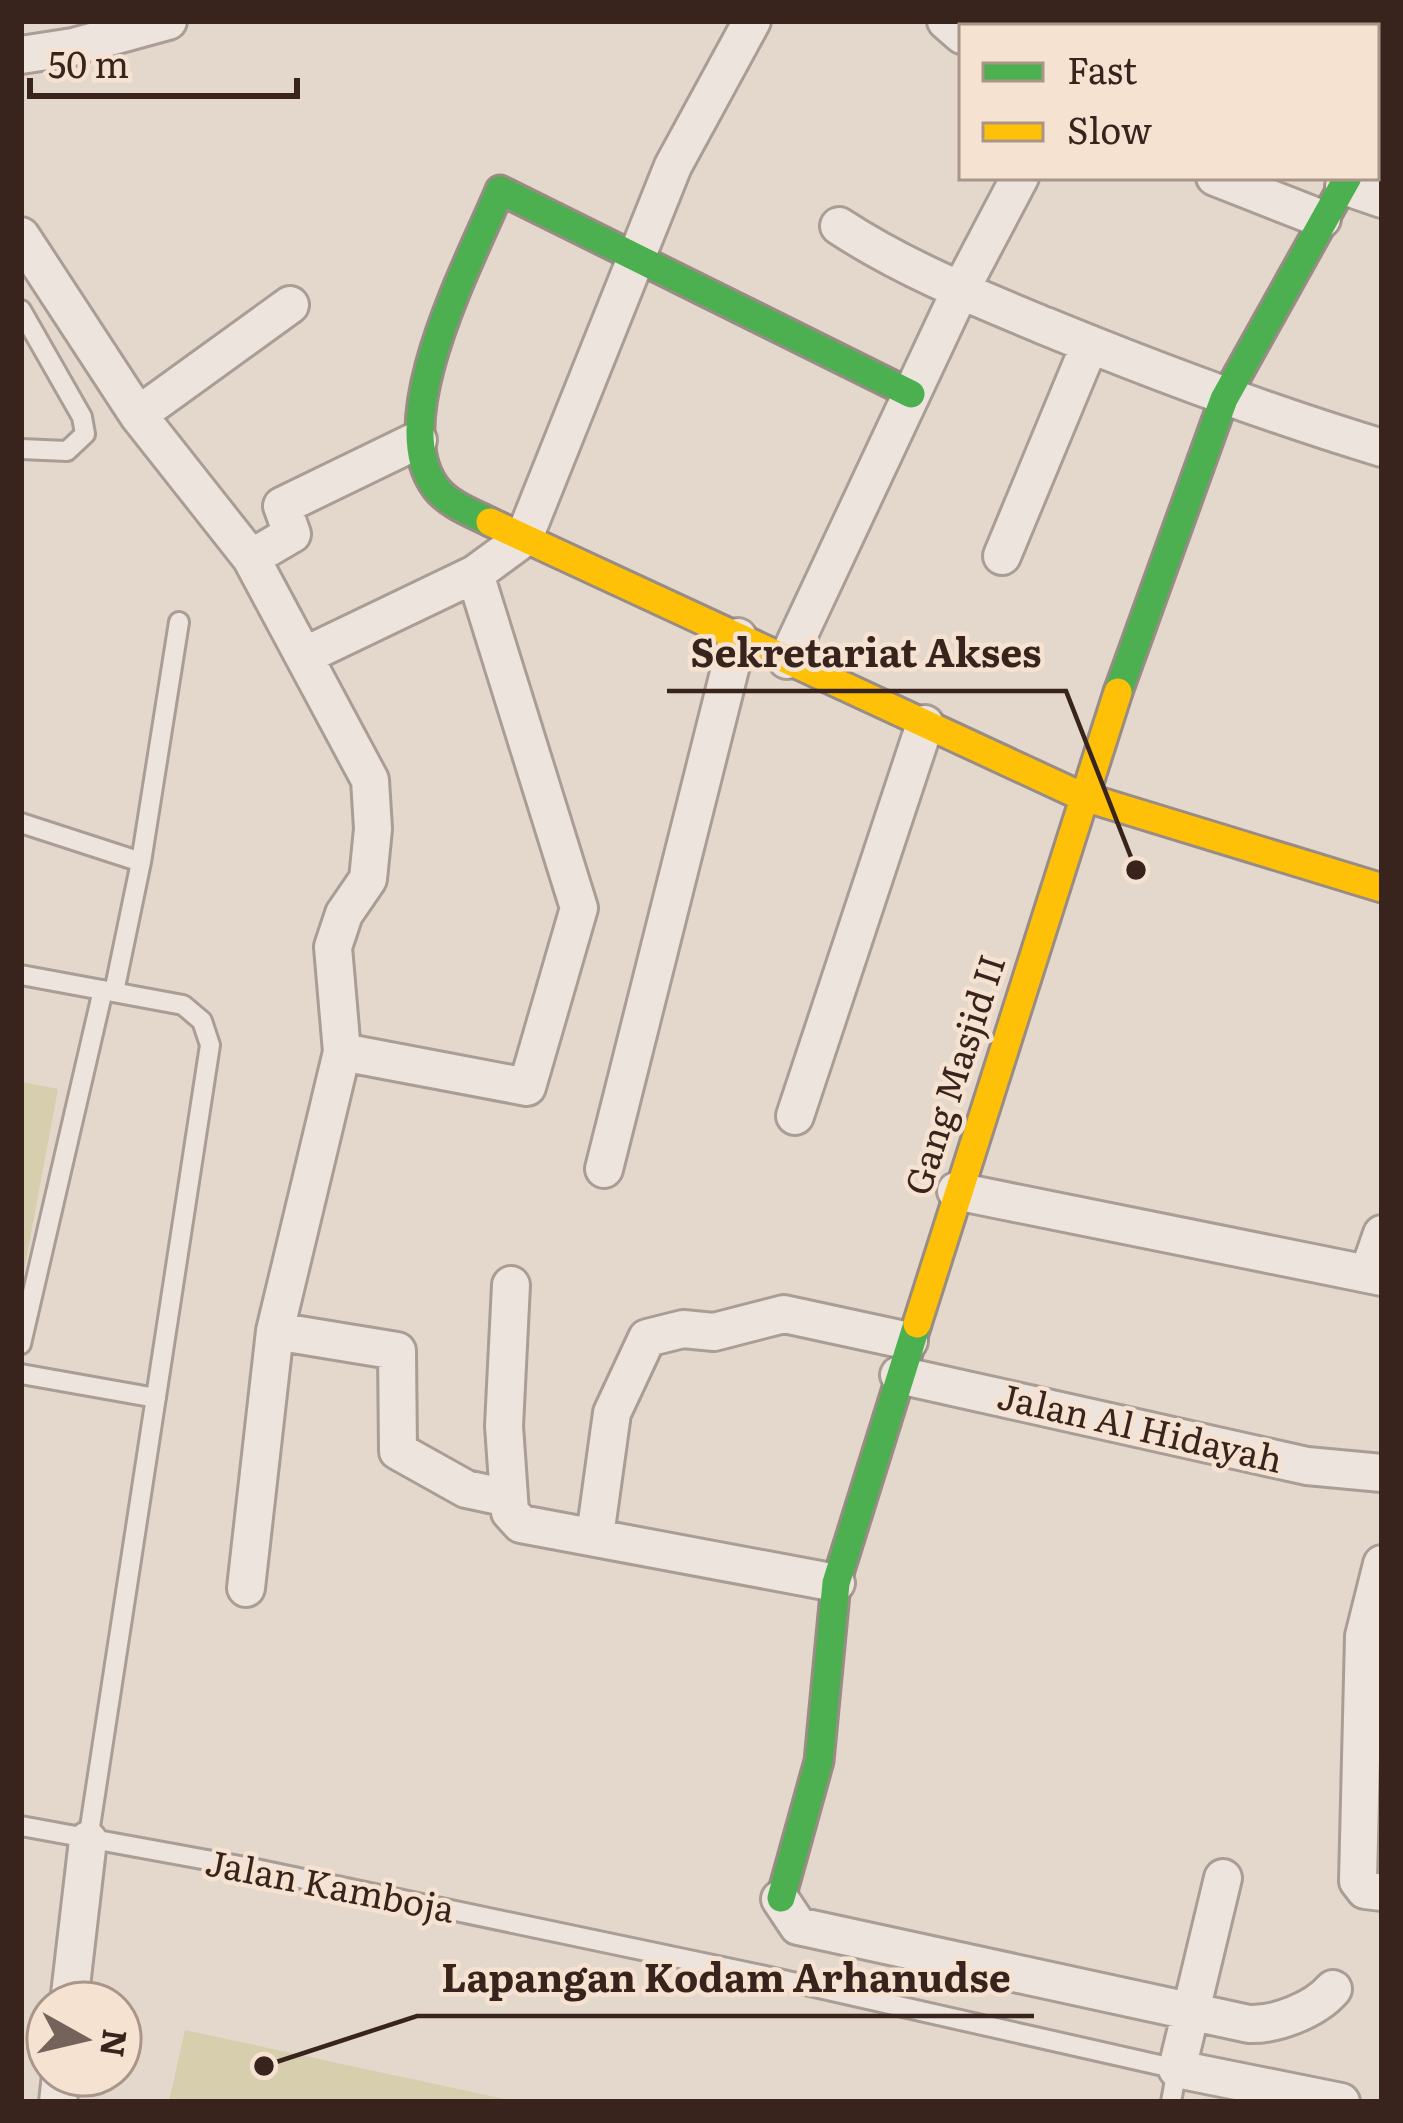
<svg xmlns="http://www.w3.org/2000/svg" width="1403" height="2123" viewBox="0 0 1403 2123" font-family="Literata,serif">
	<style>
		.green { fill: #d7ceae }
		.lines { fill: none; stroke-linecap: round; stroke-linejoin: round }
		.lane-casing { stroke: #a99d95; stroke-width: 24 }
		.street-casing { stroke: #a99d95; stroke-width: 42 }
		.fast-casing { stroke: #998c85; stroke-width: 33 }
		.slow-casing { stroke: #998c85; stroke-width: 33 }
		.lane { stroke: #ece4dd; stroke-width: 18 }
		.street { stroke: #ece4dd; stroke-width: 36 }
		.fast { stroke: #4caf50; stroke-width: 27 }
		.slow { stroke: #ffc107; stroke-width: 27 }
		.labels { text-anchor: middle; stroke-width: 9; stroke-linejoin: round; paint-order: stroke }
		.street-label { font-size: 36px; fill: #38241d; stroke: #f6e2d1 }
		.leader { fill: none; stroke: #38241d; stroke-width: 4.5 }
		.callout-dot { fill: #38241d; stroke: #f6e2d1; stroke-width: 4.5 }
		.callout-label { font-size: 39px; text-anchor: middle; font-weight: bold; fill: #38241d; stroke: #f6e2d1; stroke-width: 9; stroke-linejoin: round; paint-order: stroke }
	</style>
	<rect width="100%" height="100%" fill="#e4d7cc"/>
	<!-- green -->
	<path class="green" d="M21,1082L58,1089L21,1287Z
		M185,2030L518,2102H169Z"/>
	<g class="lines">
		<defs>
			<path id="lane" d="M21,310L82,417L85,434L67,451L21,449
				M21,823L141,862L114,992
				M141,862L179,622
				M21,975L183,1005L202,1021L210,1045L88,1840
				M21,1344L103,990
				M21,1374L156,1398
				M21,1826L251,1868L770,1977L1177,2069L1171,2102"/>
			<path id="street" d="M946,21L962,35
				M1100,27L1103,21
				M21,55L73,47L168,21
				M1376,105L1382,84
				M1215,177L1322,219
				M1344,186L1382,199
				M839,226C903,268 975,297 1045,326C1157,372 1267,413 1382,448
				M21,236L138,415L251,558
				M138,415L290,305
				M418,440L282,506L292,534L251,558L370,780L373,829L368,879L344,914L333,947L342,1052L275,1331L397,1351L398,1451L466,1489L508,1498
				M1002,556L1090,344
				M304,656L475,574
				M787,660L960,291L1020,177
				M342,1052L527,1087L579,908L475,574L524,538L673,166L752,21
				M795,1116L925,724
				M604,1169L738,637
				M956,1191L1382,1277
				M1368,1274L1382,1234
				M511,1285L504,1426L510,1512L521,1524L836,1583
				M899,1375L1307,1466L1382,1473
				M595,1536L612,1413L647,1338L683,1329L714,1332L784,1314L909,1341
				M1382,1564L1364,1636L1358,1881L1365,1890L1382,1892
				M246,1588L275,1331
				M1223,1878L1177,2069L1341,2102
				M780,1899L798,1926L1249,2024C1276,2025 1315,2010 1333,1989
				M69,2003L88,1840
				M58,2102L61,2075"/>
			<path id="fast" d="M490,522C472,513 448,504 436,488C384,420 472,258 500,190L911,394
				M1118,692L1224,399L1348,177
				M781,1898L819,1761L836,1583L917,1324"/>
			<path id="slow" d="M490,522L1081,796L1382,888
				M917,1324L1118,692"/>
		</defs>
		<!-- lane casing -->
		<use href="#lane" class="lane-casing"/>
		<!-- street casing -->
		<use href="#street" class="street-casing"/>
		<!-- fast casing -->
		<use href="#fast" class="fast-casing"/>
		<!-- slow casing -->
		<use href="#slow" class="slow-casing"/>
		<!-- lane -->
		<use href="#lane" class="lane"/>
		<!-- street -->
		<use href="#street" class="street"/>
		<!-- fast -->
		<use href="#fast" class="fast"/>
		<!-- slow -->
		<use href="#slow" class="slow"/>
	</g>
	<g class="labels">
		<!-- street labels -->
		<g class="street-label">
			<text transform="translate(955 1075) rotate(-72)" y="13">Gang Masjid II</text>
			<text transform="translate(1140 1428) rotate(13)" y="13">Jalan Al Hidayah</text>
			<text transform="translate(330 1886) rotate(11)" y="13">Jalan Kamboja</text>
		</g>
	</g>
	<!-- callouts -->
	<path class="leader" d="M1136 870L1066 691H667M264 2066L417 2016H1034"/>
	<g class="callout-dot">
		<circle cx="1136" cy="870" r="12"/>
		<circle cx="264" cy="2066" r="12"/>
	</g>
	<g class="callout-label">
		<text x="866" y="667">Sekretariat Akses</text>
		<text x="726" y="1992">Lapangan Kodam Arhanudse</text>
	</g>
	<!-- border -->
	<rect width="1403" height="2123" fill="none" stroke="#38241d" stroke-width="48"/>
	<!-- legend -->
	<rect x="959" y="24" width="420" height="156" fill="#f6e2d1" stroke="#aa9689" stroke-width="3"/>
	<rect x="983" y="63" width="60" height="18" fill="#4caf50" stroke="#aa9689" stroke-width="3"/>
	<text x="1067" y="84" font-size="36" fill="#38241d">Fast</text>
	<rect x="983" y="123" width="60" height="18" fill="#ffc107" stroke="#aa9689" stroke-width="3"/>
	<text x="1067" y="144" font-size="36" fill="#38241d">Slow</text>
	<!-- north arrow -->
	<g transform="translate(84 2039) rotate(98)"><circle r="57" fill="#f6e2d1" stroke="#aa9689" stroke-width="3"/>
	<path d="M0-9L21 45L0 30L-21 45Z" fill="#74635a"/>
	<text y="-18" font-size="33" font-weight="bold" text-anchor="middle" fill="#38241d">N</text>
	</g>
	<!-- scale -->
	<path d="M30 78v18h267v-18" fill="none" stroke="#38241d" stroke-width="6"/>
	<text x="48" y="78" font-size="36" fill="#38241d" stroke="#f6e2d1" stroke-width="9" paint-order="stroke">50 m</text>
</svg>
